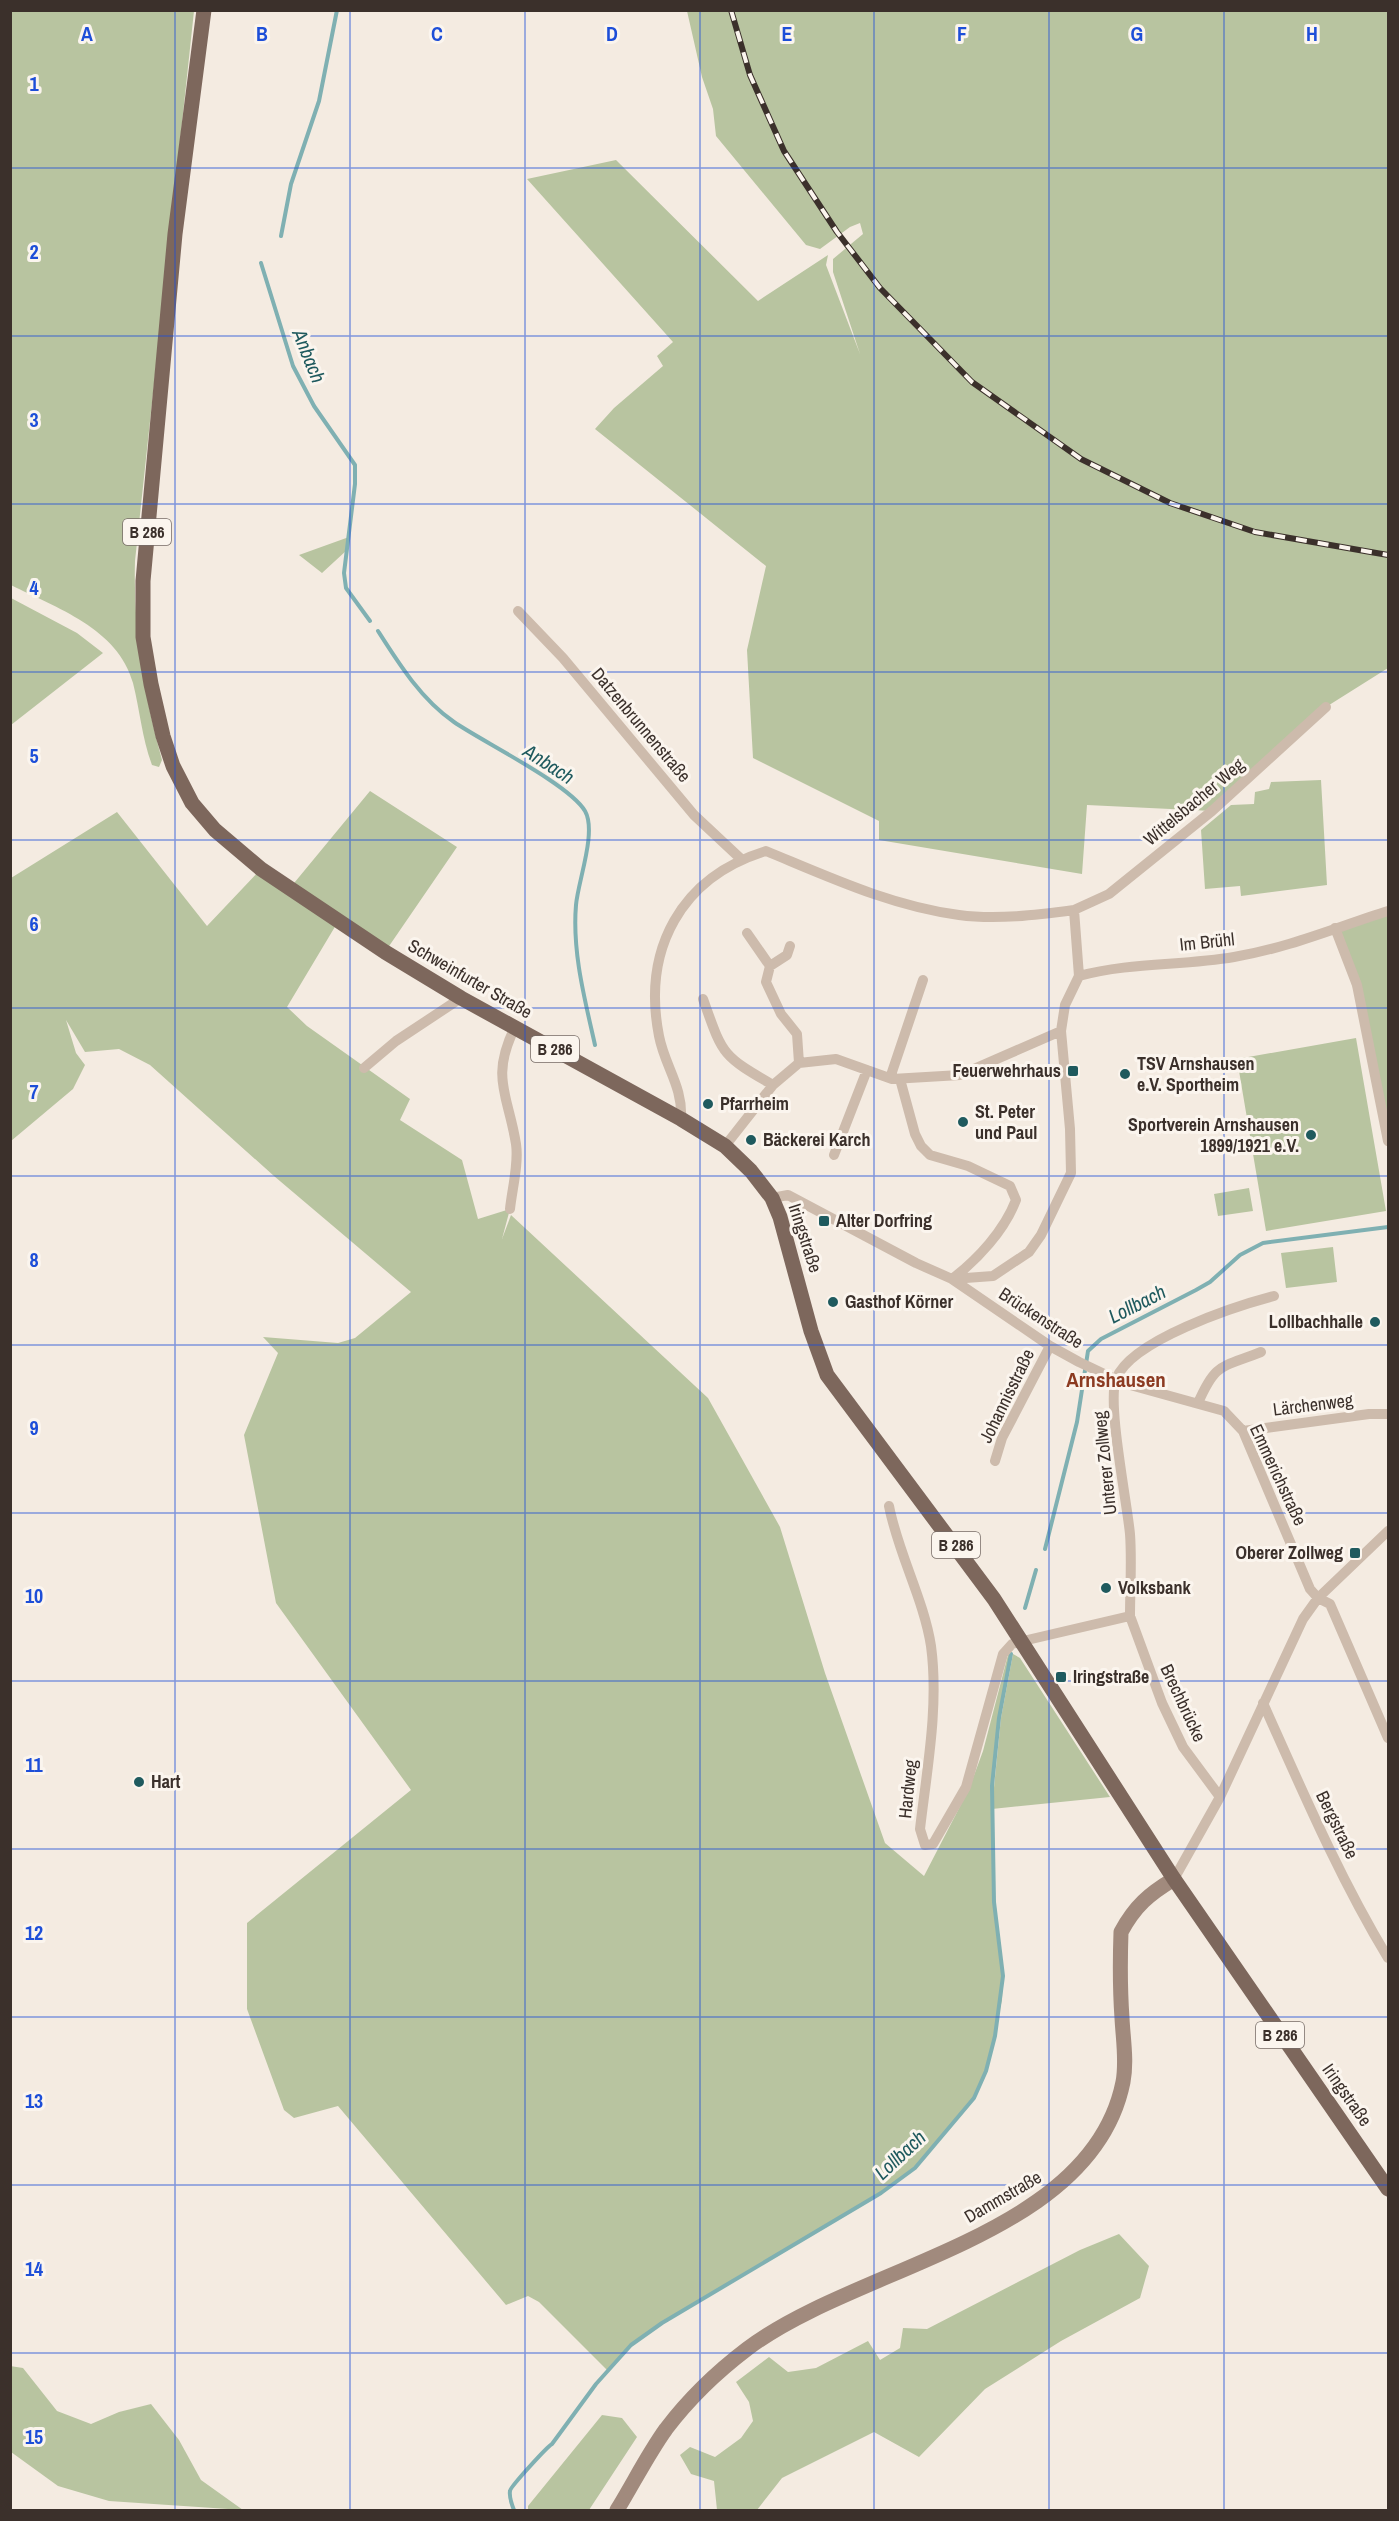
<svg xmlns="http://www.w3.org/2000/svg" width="1399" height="2521" viewBox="0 0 1399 2521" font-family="'Archivo Narrow',sans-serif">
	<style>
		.green { fill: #b8c4a0 }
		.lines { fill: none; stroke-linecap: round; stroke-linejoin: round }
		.stream { stroke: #7fb0b2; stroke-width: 4 }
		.street { stroke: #cdbbac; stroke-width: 10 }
		.secondary { stroke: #a18a7d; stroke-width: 15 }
		.primary { stroke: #7d675c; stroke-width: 15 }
		.rail-casing { stroke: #3b302b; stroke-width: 6 }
		.rail { stroke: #fbf5ee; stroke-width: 4; stroke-dasharray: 11; stroke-linecap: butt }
		.grid { fill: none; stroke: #1d4ed8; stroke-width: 1.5; stroke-opacity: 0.55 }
		.poi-dot { fill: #1f5a5e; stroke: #fbf5ee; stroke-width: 2 }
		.labels { text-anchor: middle; stroke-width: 6; stroke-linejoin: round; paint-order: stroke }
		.shield { fill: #fbf5ee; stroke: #756b66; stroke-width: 1.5 }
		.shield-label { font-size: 16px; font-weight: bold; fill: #3b302b }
		.street-label { font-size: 18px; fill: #3b302b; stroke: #fbf5ee }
		.poi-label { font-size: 18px; font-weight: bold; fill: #3b302b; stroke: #fbf5ee; text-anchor: start }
		.water-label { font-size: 20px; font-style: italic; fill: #1f5a5e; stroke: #fbf5ee }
		.quarter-label { font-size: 21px; font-weight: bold; fill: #8c3b22; stroke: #fbf5ee }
		.grid-label { font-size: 20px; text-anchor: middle; font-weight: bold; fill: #1d4ed8; stroke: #fbf5ee; stroke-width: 6; stroke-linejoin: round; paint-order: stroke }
	</style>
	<rect width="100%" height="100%" fill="#f4ebe1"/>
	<!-- green -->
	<path class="green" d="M10,11H194L135,561C133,630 144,694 162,760L159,767L152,765C142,738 140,711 133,683C118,628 56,608 11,585Z
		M681,11H1388V668L1326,707L1212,811L1087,805L1082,874L879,840V821L753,758L747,650L766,566L595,429L614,408L663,366L657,356L673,342L527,179L616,160L758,301L828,255L826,265L860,354L833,272V259L863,234L860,223L850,227L820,249L806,245L716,136L713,109L702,77L687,11Z
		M349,537L347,550L322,573L299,555Z
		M11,598L77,633L103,653L11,725Z
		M1321,780L1327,885L1241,896L1240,886L1205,889L1201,830L1231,805L1254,804L1255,792L1269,789L1271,782Z
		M370,791L457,847L385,952L339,920L287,1007L307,1026L410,1099L400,1120L462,1160L478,1219L510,1209L502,1239L511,1215L708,1398L780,1527L825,1673L885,1843L924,1876L969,1789L983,1751L1008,1655L1011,1654C1002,1704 991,1756 992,1807L1001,1718L1013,1654L1020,1658L1110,1797L992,1809L994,1902L1003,1976L1002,2000L986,2071L974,2098L915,2168L881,2193L662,2323L631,2345L608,2371L539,2302L528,2296L506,2305L338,2106L294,2118L284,2110L247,2009V1923L411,1790L276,1603L244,1435L278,1353L263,1337L338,1343L355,1338L411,1292L274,1176L150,1065L119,1049L85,1052L66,1020L76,1053L85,1065L73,1089L11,1141V878L117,812L207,926L261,869L290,888Z
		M1388,911V1110L1383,1111L1363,1021L1335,928Z
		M1356,1038L1386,1211L1266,1231L1237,1059Z
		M1249,1188L1253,1211L1218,1216L1214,1194Z
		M1333,1247L1337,1282L1286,1288L1281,1253Z
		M1119,2234L1149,2266L1140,2298L1061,2341L985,2389L919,2457L874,2432L782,2478L757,2510H717L714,2481L691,2474L680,2455L690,2447L715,2457L741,2438L753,2421L749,2402L736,2382L769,2357L788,2372L816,2368L868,2341L880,2360L900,2348L903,2328L927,2329L1080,2250Z
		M10,2366L23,2368L57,2411L91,2424L119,2412L151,2404L179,2440L201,2480L243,2510L109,2501L58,2486L11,2452Z
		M602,2415L622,2418L637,2437L589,2510H528V2506Z"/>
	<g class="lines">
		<!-- stream -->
		<path class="stream" d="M281,236L291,184L319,101L337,10
			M261,263L293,366L314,406L355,465V484L344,573L346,588L370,621
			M378,631C399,664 421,699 454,722C483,742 569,784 585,811C597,832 578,881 576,905C572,952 585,1000 595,1045
			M1045,1549L1077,1422L1088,1351L1101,1339L1196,1290L1210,1282L1240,1255L1263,1243L1388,1227
			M1025,1608L1036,1570
			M514,2510C512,2505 509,2497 510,2491C510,2487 547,2447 552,2444L596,2384L631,2345L662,2323L881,2193L915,2168L974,2098L986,2071L995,2036L1003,1976L994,1902L992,1786L999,1718L1011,1654"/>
		<!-- street -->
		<path class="street" d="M518,611L563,658L694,815L741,859
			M1074,910L1109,894L1212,811L1326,707
			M1335,928L1357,985L1388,1141
			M747,933L770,966L766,982L781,1014L797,1034L799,1063
			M770,966L787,955L790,946
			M1079,976C1130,962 1182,966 1234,957C1288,948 1337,927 1388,911
			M703,999C723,1055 721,1055 773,1085
			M364,1068L396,1041L461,998
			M890,1078L923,980
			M900,1079L915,1134L921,1146L930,1155L968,1166L1010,1186L1016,1200C1004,1231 978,1259 952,1279L1050,1346L1079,1362L1123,1383L1224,1411L1243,1431L1310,1589L1318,1598L1330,1604L1388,1738
			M681,1119C683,1086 665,1067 659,1036C642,949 681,877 766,851C829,877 891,906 959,915C996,920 1037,915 1074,910L1079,976L1065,1005L1061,1031L1070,1129L1071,1173L1041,1235L1029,1252L993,1276L952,1279L916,1263L788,1195L772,1198
			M725,1146L773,1085L799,1063L836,1059L892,1079L960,1075L1061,1031
			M834,1155L867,1070
			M510,1209C512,1189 519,1164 516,1144C508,1094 490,1078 515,1027
			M1198,1403C1216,1362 1221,1368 1261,1352
			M1243,1431L1369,1414H1388
			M995,1461L1002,1438L1050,1346
			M889,1506C898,1553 924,1600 931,1646C939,1706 927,1769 920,1829L925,1845L933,1844L966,1787L1003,1654L1012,1644L1023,1641L1130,1616C1130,1589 1132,1561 1130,1534C1127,1502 1107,1403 1116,1379C1131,1340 1236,1306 1274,1296
			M1130,1616L1162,1703L1183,1747L1220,1797
			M1263,1703C1302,1790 1339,1877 1388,1958
			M1174,1879L1220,1797L1303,1619L1318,1598L1388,1531"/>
		<!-- secondary -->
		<path class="secondary" d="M617,2510C633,2484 648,2454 666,2429C688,2400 718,2371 747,2349C857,2265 1092,2238 1123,2082C1127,2061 1123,2039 1122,2018C1120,1990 1120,1961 1121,1932C1135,1906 1149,1894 1174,1879"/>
		<!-- primary -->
		<path class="primary" d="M204,10L175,234L143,581V637L151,684L163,736L173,766L192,803L215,830L261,869L385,952L461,998L681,1119L725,1146L751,1171L772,1198L780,1217L811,1331L827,1375L994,1599L1174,1879L1388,2189"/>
		<defs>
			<path id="rail" d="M731,10L750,75L784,151L837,232L880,288L972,382L1081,459L1170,503L1255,532L1388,555"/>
		</defs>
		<!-- rail casing -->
		<use href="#rail" class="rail-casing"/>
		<!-- rail -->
		<use href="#rail" class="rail"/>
	</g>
	<!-- grid -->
	<path class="grid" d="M175,10V2510M350,10V2510M525,10V2510M700,10V2510M874,10V2510M1049,10V2510M1224,10V2510M10,168H1388M10,336H1388M10,504H1388M10,672H1388M10,840H1388M10,1008H1388M10,1176H1388M10,1345H1388M10,1513H1388M10,1681H1388M10,1849H1388M10,2017H1388M10,2185H1388M10,2353H1388"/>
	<!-- markers -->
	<g class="poi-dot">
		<rect x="1067" y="1065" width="12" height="12" rx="3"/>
		<circle cx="1125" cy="1074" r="6"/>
		<circle cx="708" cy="1104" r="6"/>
		<circle cx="963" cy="1122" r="6"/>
		<circle cx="1311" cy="1135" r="6"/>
		<circle cx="751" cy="1140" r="6"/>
		<rect x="818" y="1215" width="12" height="12" rx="3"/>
		<circle cx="833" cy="1302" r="6"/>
		<circle cx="1375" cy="1322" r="6"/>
		<rect x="1349" y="1547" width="12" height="12" rx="3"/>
		<circle cx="1106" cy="1588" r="6"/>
		<rect x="1055" y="1671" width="12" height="12" rx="3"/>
		<circle cx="139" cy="1782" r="6"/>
	</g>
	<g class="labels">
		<!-- shield labels -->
		<g class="shield">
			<rect x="123" y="519" width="48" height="26" rx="4.5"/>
			<rect x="531" y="1036" width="48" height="26" rx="4.5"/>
			<rect x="932" y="1532" width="48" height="26" rx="4.5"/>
			<rect x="1256" y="2022" width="48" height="26" rx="4.5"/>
		</g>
		<g class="shield-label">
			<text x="147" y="538">B 286</text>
			<text x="555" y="1055">B 286</text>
			<text x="956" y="1551">B 286</text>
			<text x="1280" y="2041">B 286</text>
		</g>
		<!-- street labels -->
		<g class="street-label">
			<text transform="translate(641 725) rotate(50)" y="6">Datzenbrunnenstraße</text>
			<text transform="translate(1194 802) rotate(-40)" y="6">Wittelsbacher Weg</text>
			<text transform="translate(1207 942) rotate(-6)" y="6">Im Brühl</text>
			<text transform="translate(470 979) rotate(30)" y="6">Schweinfurter Straße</text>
			<text transform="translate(805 1238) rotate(72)" y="6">Iringstraße</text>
			<text transform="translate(1041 1318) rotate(33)" y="6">Brückenstraße</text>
			<text transform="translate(1007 1396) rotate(-64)" y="6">Johannisstraße</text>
			<text transform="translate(1313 1405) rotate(-7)" y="6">Lärchenweg</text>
			<text transform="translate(1105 1463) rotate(-96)" y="6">Unterer Zollweg</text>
			<text transform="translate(1278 1475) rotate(65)" y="6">Emmerichstraße</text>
			<text transform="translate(1183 1703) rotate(65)" y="6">Brechbrücke</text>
			<text transform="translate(908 1789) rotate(-84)" y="6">Hardweg</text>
			<text transform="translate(1337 1825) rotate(64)" y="6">Bergstraße</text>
			<text transform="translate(1347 2095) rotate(55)" y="6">Iringstraße</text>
			<text transform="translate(1003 2197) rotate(-30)" y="6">Dammstraße</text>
		</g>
		<!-- poi labels -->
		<g class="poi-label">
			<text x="1137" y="1070">TSV Arnshausen<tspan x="1137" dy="21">e.V. Sportheim</tspan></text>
			<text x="1061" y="1077" text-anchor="end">Feuerwehrhaus</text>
			<text x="720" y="1110">Pfarrheim</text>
			<text x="975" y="1118">St. Peter<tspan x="975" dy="21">und Paul</tspan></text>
			<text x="1299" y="1131" text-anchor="end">Sportverein Arnshausen<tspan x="1299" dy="21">1899/1921 e.V.</tspan></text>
			<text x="763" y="1146">Bäckerei Karch</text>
			<text x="836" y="1227">Alter Dorfring</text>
			<text x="845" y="1308">Gasthof Körner</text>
			<text x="1363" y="1328" text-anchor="end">Lollbachhalle</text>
			<text x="1343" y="1559" text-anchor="end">Oberer Zollweg</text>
			<text x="1118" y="1594">Volksbank</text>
			<text x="1073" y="1683">Iringstraße</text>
			<text x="151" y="1788">Hart</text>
		</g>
		<!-- water labels -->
		<g class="water-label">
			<text transform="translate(309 356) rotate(68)" y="7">Anbach</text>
			<text transform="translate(549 764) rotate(33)" y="7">Anbach</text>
			<text transform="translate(1137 1304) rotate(-27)" y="7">Lollbach</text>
			<text transform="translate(900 2155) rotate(-43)" y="7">Lollbach</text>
		</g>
		<!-- quarter labels -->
		<g class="quarter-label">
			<text x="1116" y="1387">Arnshausen</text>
		</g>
	</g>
	<g class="grid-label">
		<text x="87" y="41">A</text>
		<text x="262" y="41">B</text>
		<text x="437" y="41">C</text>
		<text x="612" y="41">D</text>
		<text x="787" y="41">E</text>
		<text x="962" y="41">F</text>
		<text x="1137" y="41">G</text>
		<text x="1312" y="41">H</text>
		<text x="34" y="91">1</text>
		<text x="34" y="259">2</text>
		<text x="34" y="427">3</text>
		<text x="34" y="595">4</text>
		<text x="34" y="763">5</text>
		<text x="34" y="931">6</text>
		<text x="34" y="1099">7</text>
		<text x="34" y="1267">8</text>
		<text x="34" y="1435">9</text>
		<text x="34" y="1603">10</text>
		<text x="34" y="1772">11</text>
		<text x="34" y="1940">12</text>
		<text x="34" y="2108">13</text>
		<text x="34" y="2276">14</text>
		<text x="34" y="2444">15</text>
	</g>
	<!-- border -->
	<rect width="1399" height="2521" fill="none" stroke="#3b302b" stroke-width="24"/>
</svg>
